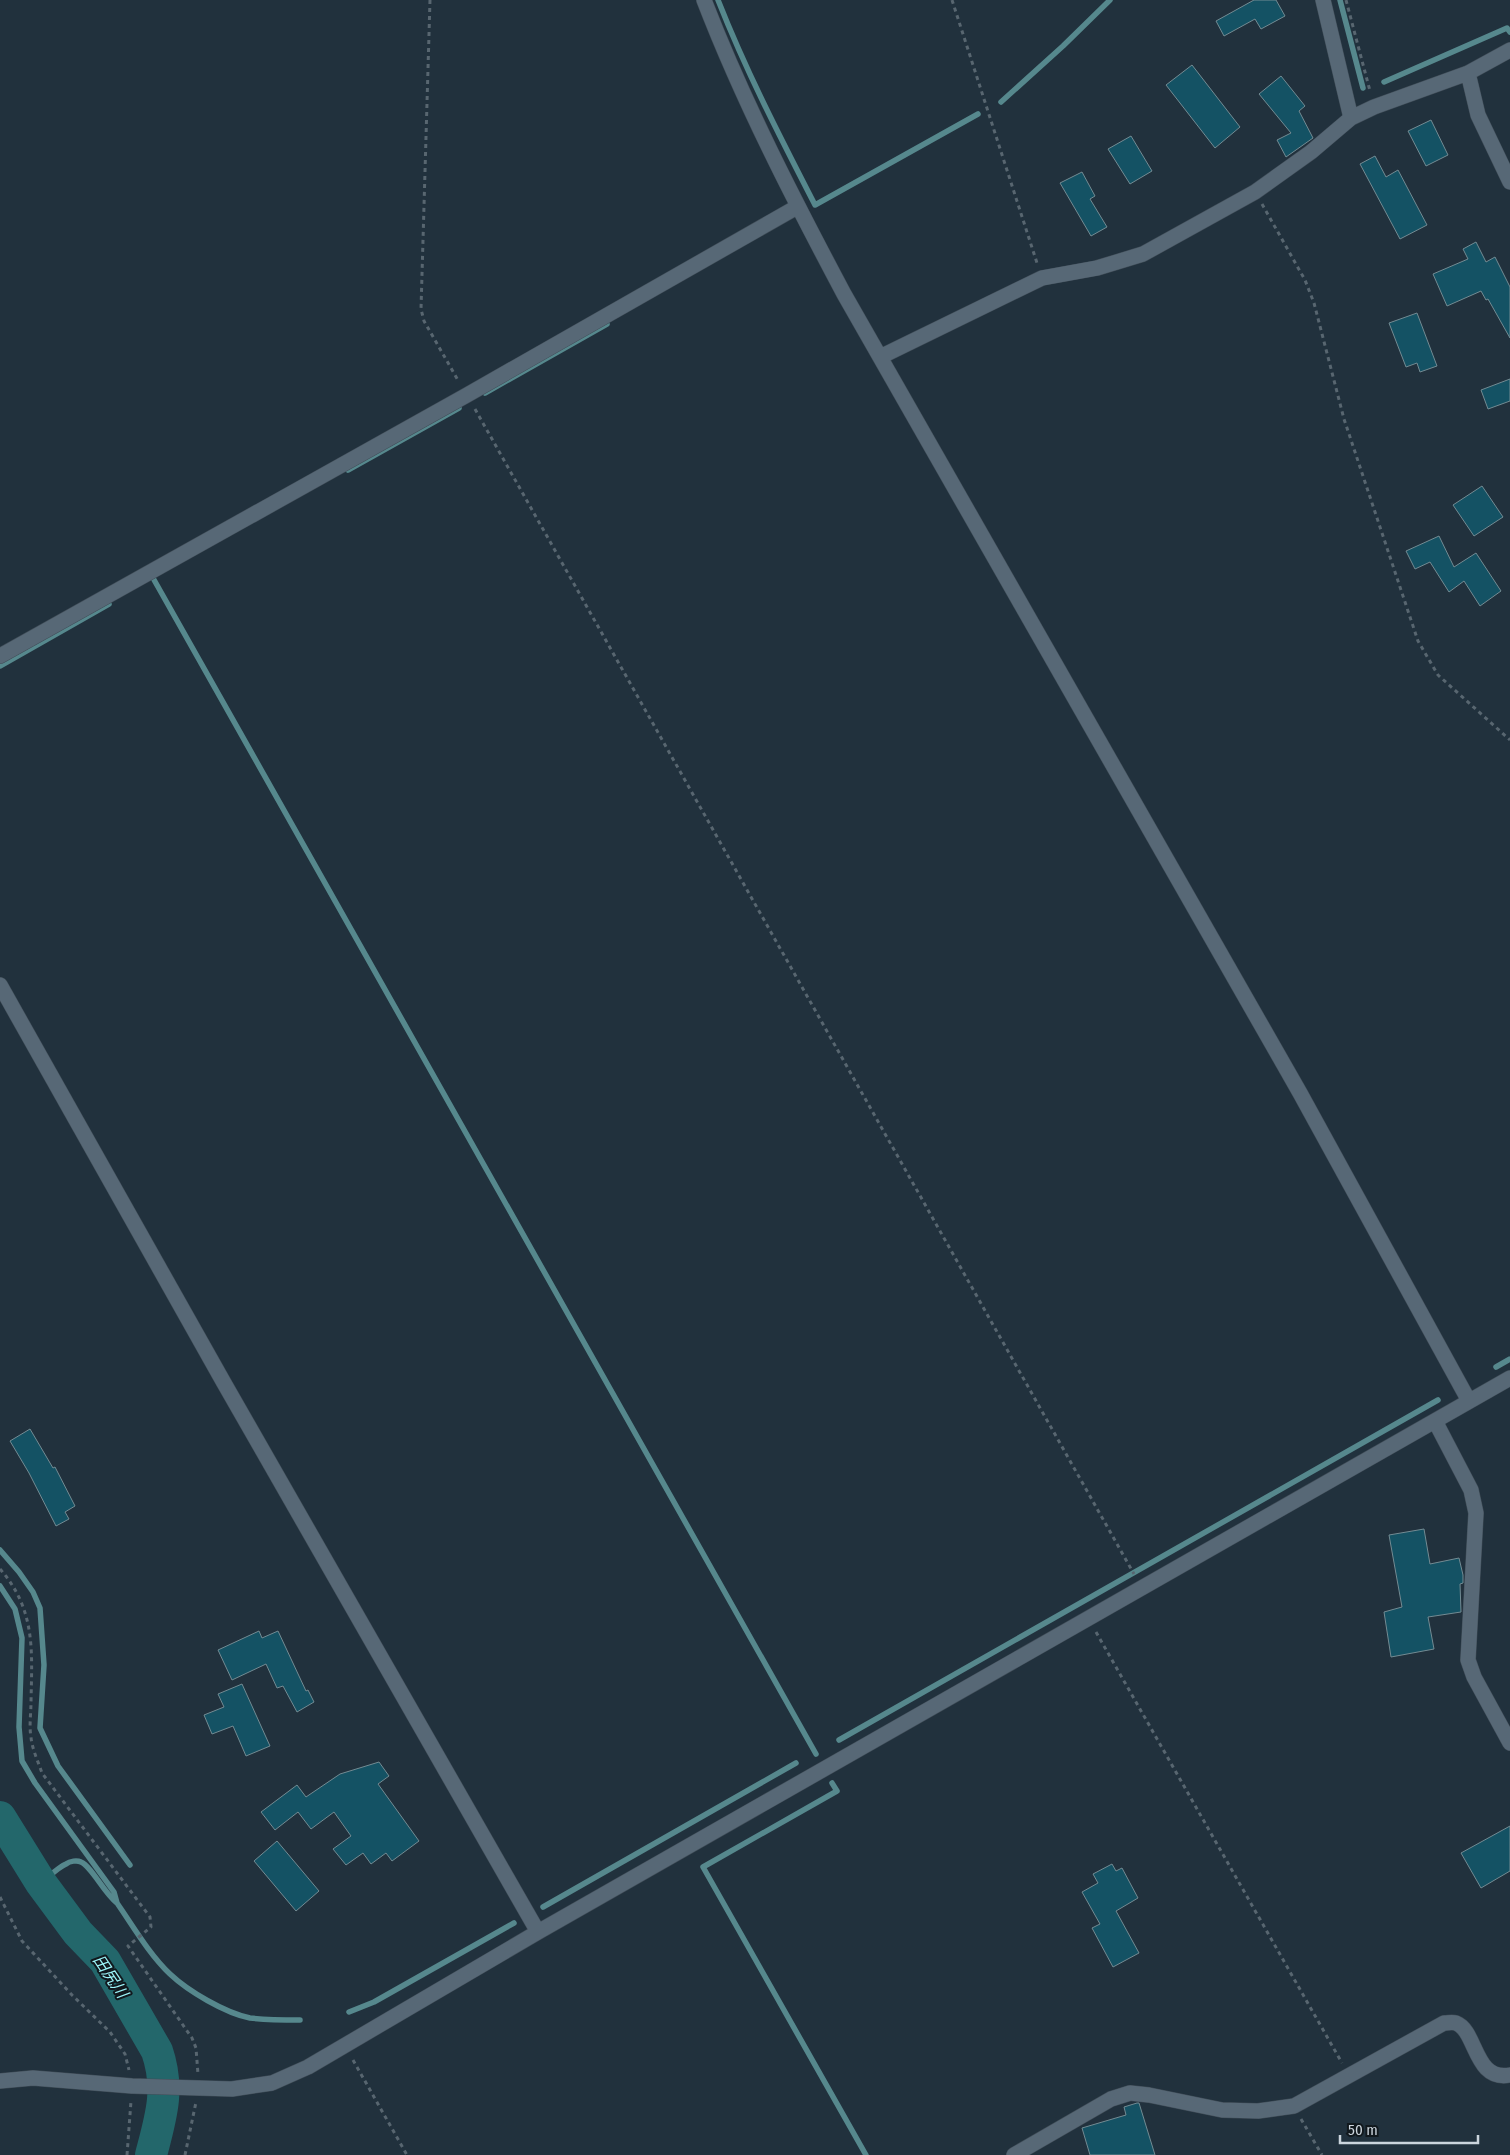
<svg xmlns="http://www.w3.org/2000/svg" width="1510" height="2155" viewBox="0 0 1510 2155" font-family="'Fira Sans Condensed','Noto Sans JP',sans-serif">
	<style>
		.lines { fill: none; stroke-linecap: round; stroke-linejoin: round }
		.stream { stroke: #56888d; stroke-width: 5.5 }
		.river { stroke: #23676b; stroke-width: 32 }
		.building { fill: #145264; stroke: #738b93 }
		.street-casing { stroke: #404d58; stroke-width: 16 }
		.path { stroke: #586670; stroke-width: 3; stroke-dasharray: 4 4; stroke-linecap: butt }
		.street { stroke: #576876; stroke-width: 15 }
		.labels { text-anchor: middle; stroke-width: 4; stroke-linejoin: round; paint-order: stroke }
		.water-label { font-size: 16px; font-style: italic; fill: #9cf5f9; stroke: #11181d }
	</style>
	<rect width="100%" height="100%" fill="#21313d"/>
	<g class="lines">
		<!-- stream -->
		<path class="stream" d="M718,0C746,71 780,137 815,205L978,114
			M1340,0L1363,88
			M1384,82L1507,28L1510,32
			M1001,102L1063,46L1110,0
			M485,393L607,324
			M348,470L459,408
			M153,578L816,1754
			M0,666L109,604
			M1496,1367L1510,1359
			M0,1550L19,1572L33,1592L40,1608L44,1665L40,1728L58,1766L130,1865
			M0,1586L15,1609L22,1638L19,1727L22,1761L35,1783L114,1892L117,1903
			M839,1740L1438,1400
			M832,1783L837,1791L703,1867L866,2155
			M41,1883C49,1877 57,1868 66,1864C70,1861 77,1860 81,1862C92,1867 104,1893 117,1903C133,1926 149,1954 170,1974C188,1991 225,2013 250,2018C267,2020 283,2020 300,2020
			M543,1907L796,1763
			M349,2012L374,2002L514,1923"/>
		<!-- river -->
		<path class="river" d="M0,1817L41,1883L78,1933L105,1961L157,2051C170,2089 161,2117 151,2155"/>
	</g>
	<!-- building -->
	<path class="building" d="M1254,0H1276L1285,16L1261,29L1255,19L1224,36L1216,21Z
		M1192,65L1240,127L1215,148L1166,85Z
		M1281,76L1305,106L1299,111L1313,138L1286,157L1277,140L1291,133L1259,94Z
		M1431,120L1448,155L1426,166L1408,131Z
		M1131,136L1152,171L1130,184L1108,149Z
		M1375,156L1386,177L1398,170L1427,225L1400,239L1360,164Z
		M1082,172L1095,196L1090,199L1107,227L1091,236L1060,183Z
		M1476,242L1486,262L1495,257L1510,287V338L1488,299L1486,300L1481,291L1447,306L1433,274L1468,259L1463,249Z
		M1417,313L1437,366L1420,372L1417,363L1406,367L1389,323Z
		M1510,379V401L1488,409L1481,390Z
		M1482,486L1503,517L1474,536L1453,505Z
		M1439,536L1454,567L1476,553L1501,591L1480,606L1464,581L1449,592L1430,562L1415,569L1406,551Z
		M30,1429L53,1468L55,1467L75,1506L65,1512L69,1519L56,1526L29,1473L10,1441Z
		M1424,1529L1430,1564L1459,1558L1463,1575V1583L1460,1584L1461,1612L1428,1617L1434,1649L1391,1657L1384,1612L1402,1607L1389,1535Z
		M259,1631L262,1638L278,1631L306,1691L308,1690L314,1702L297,1712L283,1686L277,1688L266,1664L232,1680L218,1650Z
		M242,1684L270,1746L246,1756L233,1726L212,1734L204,1715L224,1707L218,1694Z
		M379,1762L389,1776L378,1784L419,1841L392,1861L386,1853L371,1864L363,1853L346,1865L333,1849L351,1836L334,1812L311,1829L298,1812L275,1830L261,1812L297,1785L306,1797L340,1774Z
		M1510,1826V1871L1481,1888L1461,1853Z
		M277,1841L319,1891L296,1911L254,1861Z
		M1112,1864L1116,1871L1122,1868L1138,1898L1116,1911L1139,1953L1113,1967L1092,1928L1100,1924L1082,1892L1098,1883L1093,1874Z
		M1137,2103H1139L1155,2155H1090L1082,2128L1126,2115L1124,2107Z"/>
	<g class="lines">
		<defs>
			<path id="street" d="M704,0C743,101 793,198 844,294L1300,1093L1469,1401
				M1323,0L1351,118
				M1468,73L1478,115L1510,182
				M880,357L1042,278L1097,268L1143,254L1255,192L1311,152L1351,118L1374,107L1468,73L1510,50
				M0,656L467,395L797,207
				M0,985L224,1383L538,1932
				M1435,1421L1471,1490L1476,1513L1468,1660L1474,1677L1510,1743
				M0,2081L33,2078L132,2086L232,2089L272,2083L308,2067L538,1932L1510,1378
				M1014,2155L1111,2099L1130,2093L1149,2095L1222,2110L1258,2111L1294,2106L1444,2023C1448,2023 1452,2022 1456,2023C1477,2031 1474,2082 1510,2075"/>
		</defs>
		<!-- street casing -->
		<use href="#street" class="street-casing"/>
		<!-- path -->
		<path class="path" d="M430,0L421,309L424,321L459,382
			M952,0L1037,263
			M1346,0L1370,91
			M1262,204L1305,280L1314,303L1344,419L1418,641L1438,675L1510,740
			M475,409L1134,1574
			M0,1569C36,1610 32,1651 31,1702C31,1713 29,1726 31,1737C32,1749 38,1761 42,1773L150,1917L151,1927L128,1946L192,2038L196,2048L198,2074
			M1096,1632L1342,2063
			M0,1897L22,1941L72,1995L110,2032L125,2054L129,2070
			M353,2060L407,2155
			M1301,2119L1322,2155
			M127,2155L131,2101
			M185,2155L196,2102"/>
		<!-- street -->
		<use href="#street" class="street"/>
	</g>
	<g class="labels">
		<!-- water labels -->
		<g class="water-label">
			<text transform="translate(111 1976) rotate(56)" y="6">田尻川</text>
		</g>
	</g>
	<!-- scale -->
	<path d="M1340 2135v8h138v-8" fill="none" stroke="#ccd5dd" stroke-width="2.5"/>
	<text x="1348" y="2135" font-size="15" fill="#ccd5dd" stroke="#11181d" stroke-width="4" paint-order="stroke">50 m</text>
</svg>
